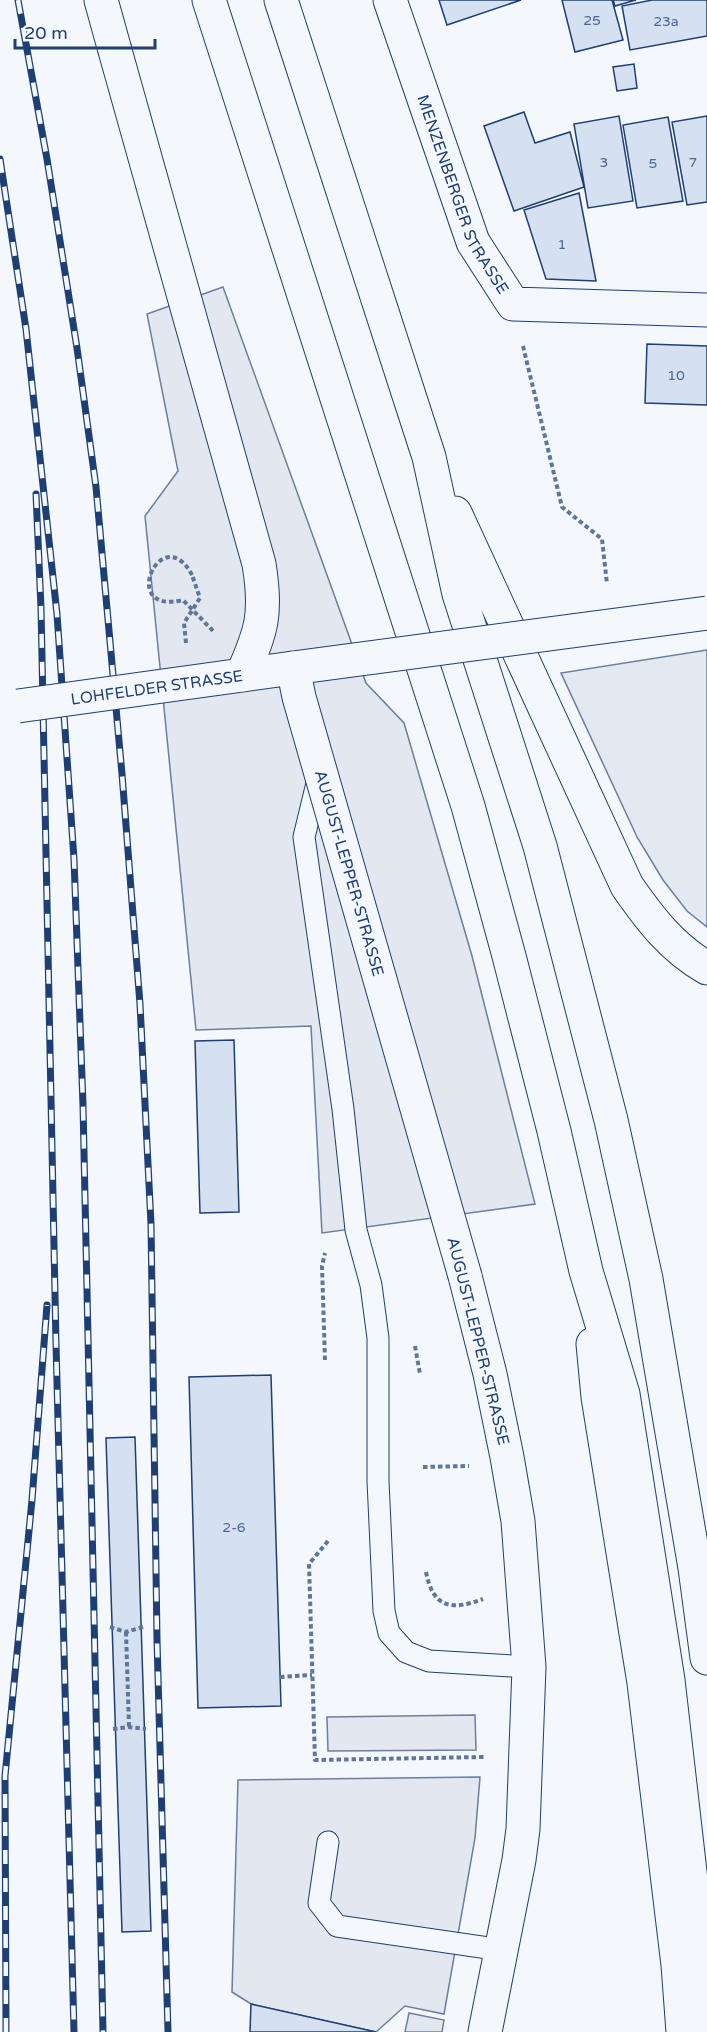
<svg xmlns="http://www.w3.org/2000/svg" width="707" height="2032" viewBox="0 0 707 2032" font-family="'Varela Round',sans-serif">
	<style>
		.green { fill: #e3e9f0; stroke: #687fa3; stroke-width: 1.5 }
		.parking { fill: #e3e8f0; stroke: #687fa3; stroke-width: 1.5 }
		.building { fill: #d5e0f0; stroke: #1d3f73; stroke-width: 1.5 }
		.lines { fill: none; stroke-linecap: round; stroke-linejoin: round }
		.service-casing { stroke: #1d3f73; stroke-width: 23 }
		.minor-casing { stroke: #1d3f73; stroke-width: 35 }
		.secondary-casing { stroke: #1d3f73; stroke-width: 35 }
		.trunk-casing { stroke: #1d3f73; stroke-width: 35 }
		.path { stroke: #5e769c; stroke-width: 4; stroke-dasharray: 4.5 3; stroke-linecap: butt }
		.service { stroke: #f4f7fb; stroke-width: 21 }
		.minor { stroke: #f4f7fb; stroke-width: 33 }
		.secondary { stroke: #f4f7fb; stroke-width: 33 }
		.trunk { stroke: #f4f7fb; stroke-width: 33 }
		.rail-casing { stroke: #1d3f73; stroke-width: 7 }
		.rail { stroke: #f4f7fb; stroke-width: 4.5; stroke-dasharray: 14; stroke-linecap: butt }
		.tertiary-bridge-casing { stroke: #1d3f73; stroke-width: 35; stroke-linecap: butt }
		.secondary-bridge-casing { stroke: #1d3f73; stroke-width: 35; stroke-linecap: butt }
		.trunk-bridge-casing { stroke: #1d3f73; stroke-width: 35; stroke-linecap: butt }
		.path-bridge { stroke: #5e769c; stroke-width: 4; stroke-dasharray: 4.5 3; stroke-linecap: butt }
		.tertiary-bridge { stroke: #f4f7fb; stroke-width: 33 }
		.secondary-bridge { stroke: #f4f7fb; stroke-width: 33 }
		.trunk-bridge { stroke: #f4f7fb; stroke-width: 33 }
		.labels { text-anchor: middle; stroke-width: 4.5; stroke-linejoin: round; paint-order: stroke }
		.number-label { font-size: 14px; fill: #4b6792 }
		.street-label { font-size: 16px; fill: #1d3f73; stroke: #f4f7fb }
	</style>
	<rect width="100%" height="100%" fill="#f4f7fb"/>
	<!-- green -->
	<path class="green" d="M707,650V927L687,911L663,880L637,837L561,673Z"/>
	<!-- parking -->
	<path class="parking" d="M223,287L366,683L404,723L472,956L535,1204L322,1233L311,1026L196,1030L145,516L178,471L147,314Z
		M475,1715L476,1750L328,1751L327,1717Z
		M480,1777L475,1838L444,2014L405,2006L376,2032L251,2004L232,1992L238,1780Z
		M409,2013L444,2020L442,2032H405Z"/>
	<!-- building -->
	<path class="building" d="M439,0H521L447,25Z
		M562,0H612L623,40L575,52Z
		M613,0H636L615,6Z
		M652,0H707V36L630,50L622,6Z
		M634,64L637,88L617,91L613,67Z
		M524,112L535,143L570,132L584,187L514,211L484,126Z
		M619,116L633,201L588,208L574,124Z
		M707,116V202L687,205L672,122Z
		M668,117L683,201L637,208L623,125Z
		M579,193L596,281L546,279L524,210Z
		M647,344L707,346V405L645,403Z
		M234,1040L239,1212L200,1213L195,1041Z
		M271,1375L281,1706L198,1708L189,1377Z
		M135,1437L151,1931L122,1932L106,1438Z
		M251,2004L376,2032H250Z"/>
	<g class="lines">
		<defs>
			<path id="service" d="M319,775L304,837L343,1109L356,1230L371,1285L378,1338V1481L384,1611L389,1633L406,1652L429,1661L529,1667
				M328,1842L319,1903L337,1926L502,1950"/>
			<g id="minor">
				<path id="s1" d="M390,0L473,242L513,304L707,310"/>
			</g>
			<path id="secondary" d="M465,1276L490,1374L507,1457L518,1521L529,1667L523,1829L519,1860L485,2032"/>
			<path id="trunk" d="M101,0L114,47
				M209,0L468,806L509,956L554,1131L586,1271L623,1394L668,1680L707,2020
				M281,0L429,457L459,594L540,846L611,1120L646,1279L695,1568L707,1658
				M455,513L627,886C650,919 672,948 707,968
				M593,1344L598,1397L644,1683L678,1965L683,2032"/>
		</defs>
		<!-- service casing -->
		<use href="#service" class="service-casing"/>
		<!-- minor casing -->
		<use href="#minor" class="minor-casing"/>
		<!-- secondary casing -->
		<use href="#secondary" class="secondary-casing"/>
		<!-- trunk casing -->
		<use href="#trunk" class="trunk-casing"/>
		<!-- path -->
		<path class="path" d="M523,346L562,507L602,539L607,584
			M192,575C162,518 117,616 183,600L215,633
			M415,1346L420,1374
			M325,1360L322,1266L325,1253
			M423,1467L469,1466
			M328,1541L309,1564L315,1760L484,1757
			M426,1572C433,1608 451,1611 483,1599
			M110,1627L126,1632L143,1627
			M126,1632L129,1727
			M280,1677L312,1675
			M113,1729L129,1727L146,1729"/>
		<!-- service -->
		<use href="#service" class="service"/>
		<!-- minor -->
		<use href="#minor" class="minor"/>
		<!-- secondary -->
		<use href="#secondary" class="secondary"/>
		<!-- trunk -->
		<use href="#trunk" class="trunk"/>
		<defs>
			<path id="rail" d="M18,0L47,159L77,348L96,487L122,774L140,1004L151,1224L157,1640L168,2032
				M0,159L26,329L57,614L74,859L83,1105L103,2032
				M36,494L41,608L56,1344L74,2032
				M6,2032L5,1776L32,1500L47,1305"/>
		</defs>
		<!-- rail casing -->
		<use href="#rail" class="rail-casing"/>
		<!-- rail -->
		<use href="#rail" class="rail"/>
		<defs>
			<g id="tertiary-bridge">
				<path id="s2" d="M18,706L293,668"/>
			</g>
			<path id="secondary-bridge" d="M465,1276L299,697L293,668L707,613"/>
			<path id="trunk-bridge" d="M114,47L259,564C267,613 262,631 242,675"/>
		</defs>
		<!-- tertiary-bridge casing -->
		<use href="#tertiary-bridge" class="tertiary-bridge-casing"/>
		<!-- secondary-bridge casing -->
		<use href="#secondary-bridge" class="secondary-bridge-casing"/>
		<!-- trunk-bridge casing -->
		<use href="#trunk-bridge" class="trunk-bridge-casing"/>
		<!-- path-bridge -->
		<path class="path-bridge" d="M186,643L184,623L200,598L192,575"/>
		<!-- tertiary-bridge -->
		<use href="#tertiary-bridge" class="tertiary-bridge"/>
		<!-- secondary-bridge -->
		<use href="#secondary-bridge" class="secondary-bridge"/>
		<!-- trunk-bridge -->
		<use href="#trunk-bridge" class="trunk-bridge"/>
	</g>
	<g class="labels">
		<!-- number labels -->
		<g class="number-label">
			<text x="592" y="25">25</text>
			<text x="666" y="26">23a</text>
			<text x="604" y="167">3</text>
			<text x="693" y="167">7</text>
			<text x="653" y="168">5</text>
			<text x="562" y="249">1</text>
			<text x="676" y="380">10</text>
			<text x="234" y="1532">2-6</text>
		</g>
		<!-- street labels -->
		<g class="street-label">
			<text dy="6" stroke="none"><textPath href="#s1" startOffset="208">MENZENBERGER STRASSE</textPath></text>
			<text dy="6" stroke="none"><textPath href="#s2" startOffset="140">LOHFELDER STRASSE</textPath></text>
			<text transform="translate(350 873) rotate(74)" y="6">AUGUST-LEPPER-STRASSE</text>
			<text transform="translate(479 1341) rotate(76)" y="6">AUGUST-LEPPER-STRASSE</text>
		</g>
	</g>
	<!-- scale -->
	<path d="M15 39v9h140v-9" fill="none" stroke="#1d3f73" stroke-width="3"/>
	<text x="24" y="39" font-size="18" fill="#1d3f73" stroke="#f4f7fb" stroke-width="4.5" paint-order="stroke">20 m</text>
</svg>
